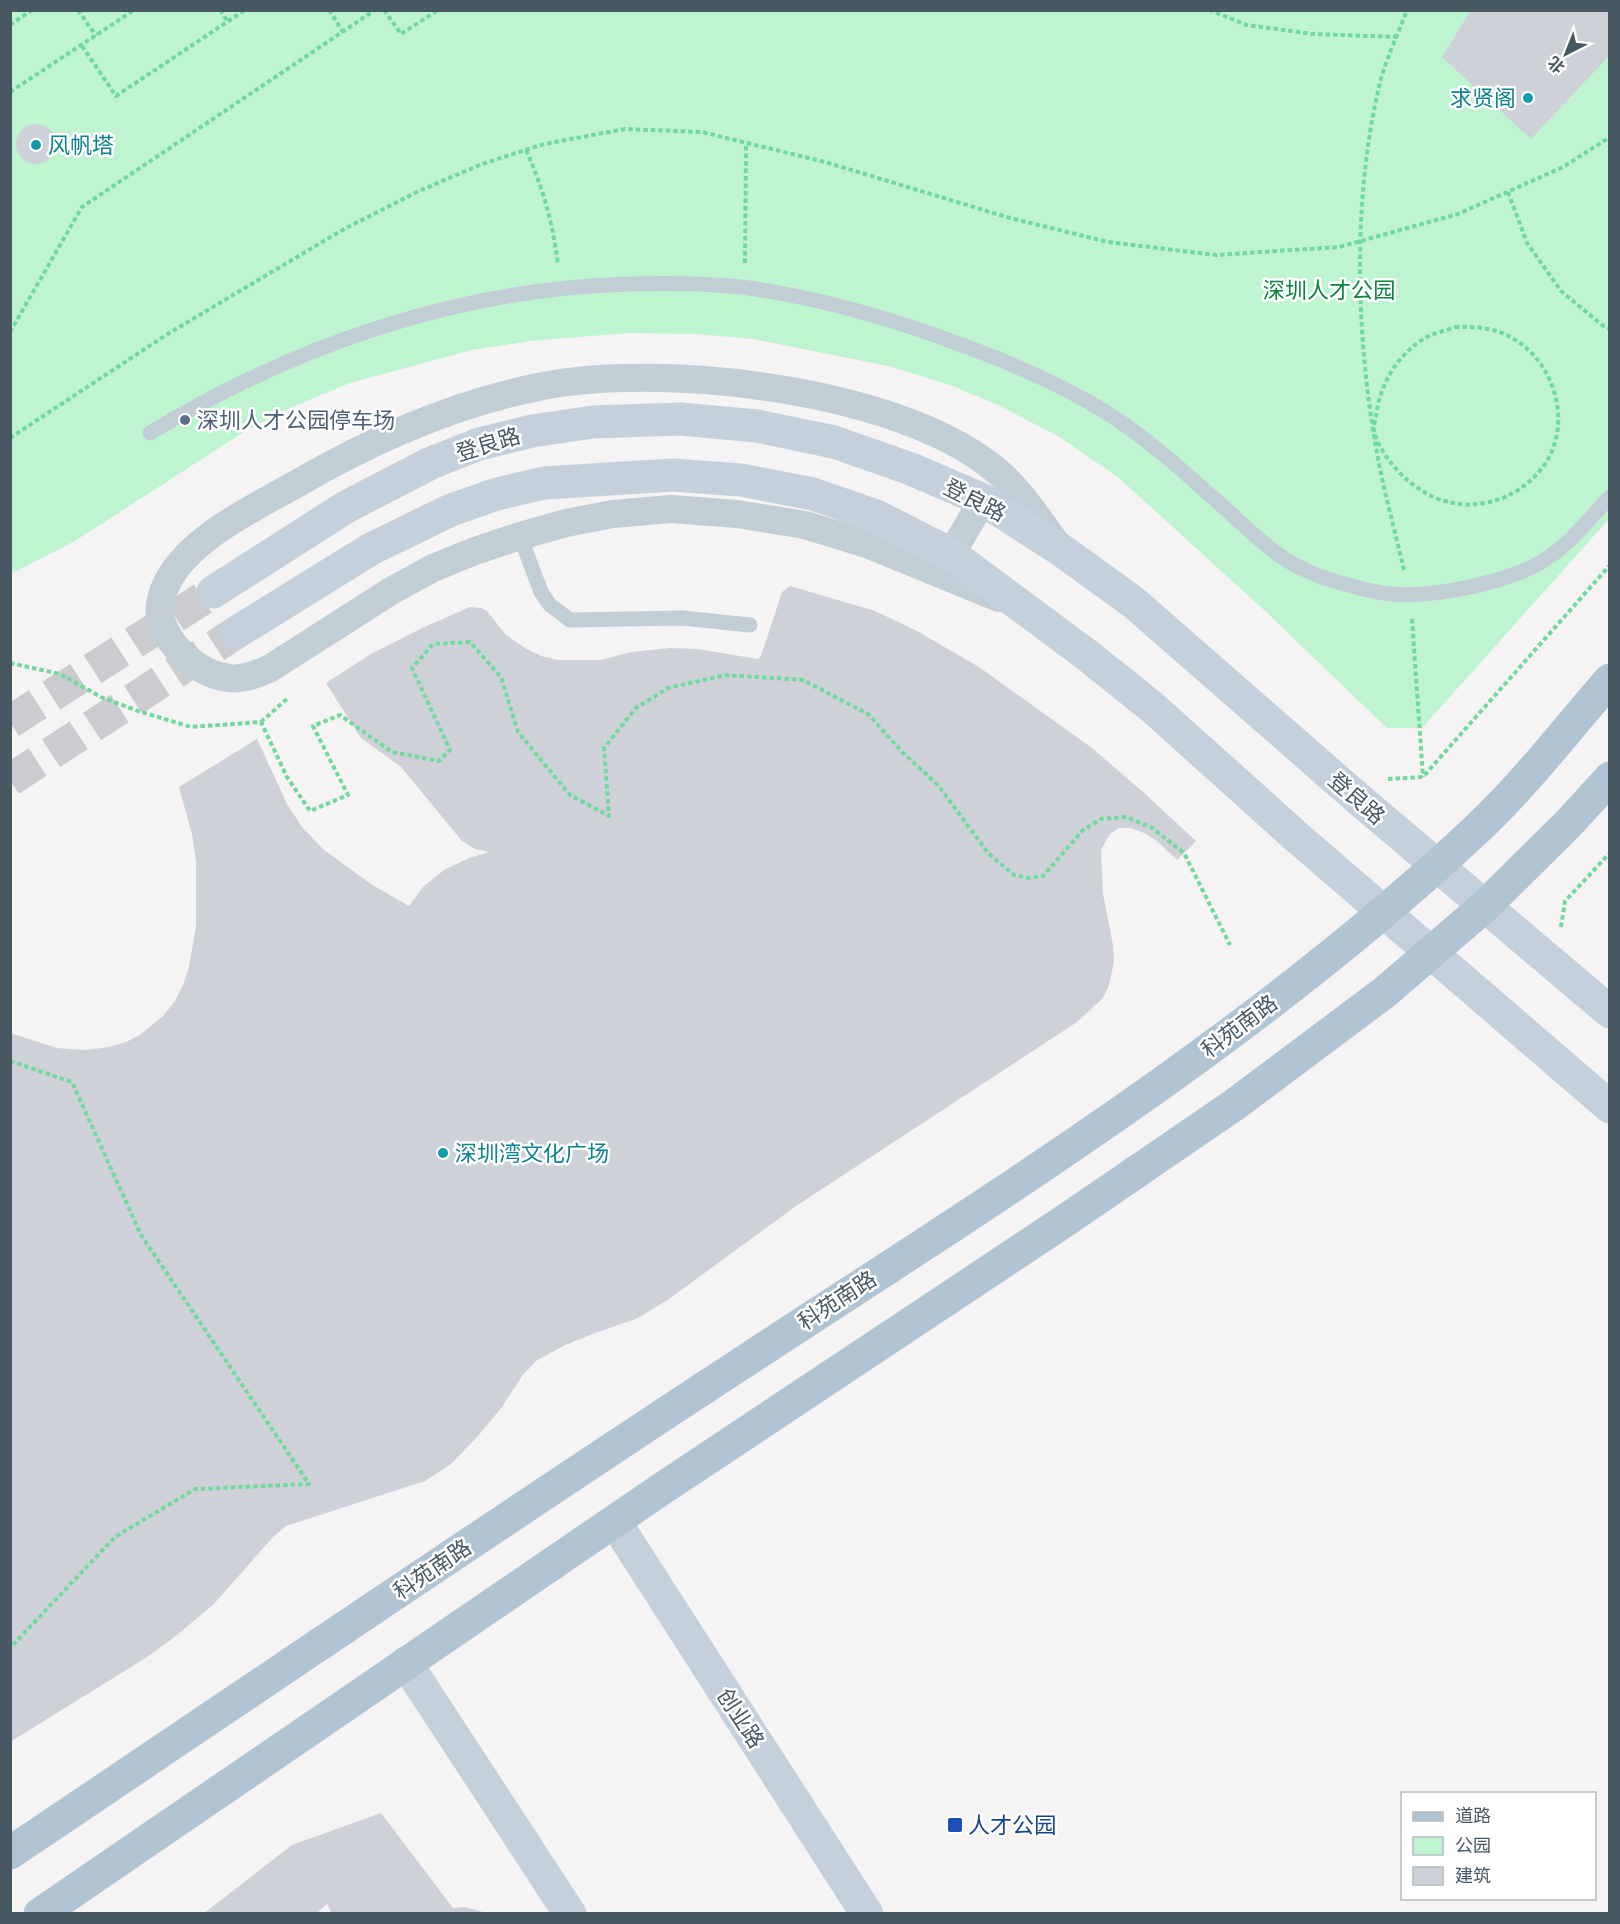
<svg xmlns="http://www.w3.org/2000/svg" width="1620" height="1924" viewBox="0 0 1620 1924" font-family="Cabin,'Noto Sans SC',sans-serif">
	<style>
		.green { fill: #bef5d0 }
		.building { fill: #ced2d8 }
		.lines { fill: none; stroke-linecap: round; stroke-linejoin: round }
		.secondary-tunnel { stroke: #cacccf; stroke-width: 33; stroke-dasharray: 33 16; stroke-linecap: butt }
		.path { stroke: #71d89f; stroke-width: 4; stroke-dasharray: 4.5 3; stroke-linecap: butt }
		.lane { stroke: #c2ced5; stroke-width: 15 }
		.street { stroke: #c2ced5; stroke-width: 28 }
		.secondary { stroke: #c4d1dd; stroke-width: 33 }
		.primary { stroke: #b0c4d4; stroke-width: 33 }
		.culture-dot { fill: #0f9aa8; stroke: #fff; stroke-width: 2 }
		.service-dot { fill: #5c6f8a; stroke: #fff; stroke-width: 2 }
		.transit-dot { fill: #1a4fb4; stroke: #fff; stroke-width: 2 }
		.labels { text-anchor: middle; stroke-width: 5; stroke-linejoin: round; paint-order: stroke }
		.culture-label { font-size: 22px; fill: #0d838f; stroke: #fff; text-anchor: start }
		.park-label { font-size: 22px; fill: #0c8441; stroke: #fff }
		.service-label { font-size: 22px; fill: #4e5e75; stroke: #fff; text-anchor: start }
		.street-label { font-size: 22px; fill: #485863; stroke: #fff }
		.transit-label { font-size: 22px; fill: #164399; stroke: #fff; text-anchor: start }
	</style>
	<rect width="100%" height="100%" fill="#f5f3f3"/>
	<!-- green -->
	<path class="green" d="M11,11H1609V519L1422,728H1387L1264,610L1119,478L1061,438L1002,407L953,386L888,366L753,339L696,334L628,333L531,341L472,350L350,383L297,405L247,430L75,541L11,574Z"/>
	<!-- building -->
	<path class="building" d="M1471,10H1610V55L1531,139L1442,57Z
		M16 144a20 20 0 1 1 40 0a20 20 0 1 1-40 0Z
		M790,586L875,611L917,631L979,667L1092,748L1143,792L1196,841L1177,860L1157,841L1144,833L1131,828H1119L1110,834L1106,841L1101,850L1103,894L1113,945L1114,962L1109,985L1103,998L1077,1022L796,1206L669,1299L638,1318L595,1333L563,1346L536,1361L522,1376L502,1407L478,1436L451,1464L425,1481L286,1526L273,1537L213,1605L172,1639L144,1659L10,1742V1033L57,1048L86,1050L109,1047L126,1042L140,1035L163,1016L175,1001L183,985L189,967L196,926V861L192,834L179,787L257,739L287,804L302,827L324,850L371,884L409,906L423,887L444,870L469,858L489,852L475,849L462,841L401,767L361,738L326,683L371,654L422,628L470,607L481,608L487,611L506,635L525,648L541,656L558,660H601L631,652L670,648L697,649L758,659L761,656L782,592Z
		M381,1813L453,1908L465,1907L490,1914H332L327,1904L316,1914H203L292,1845Z"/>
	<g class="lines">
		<!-- secondary-tunnel -->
		<path class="secondary-tunnel" d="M10,722L213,592
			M10,780L237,632"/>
		<!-- path -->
		<path class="path" d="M78,10L96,36
			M220,10L228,22
			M329,10L343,32
			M384,10L401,34L438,10
			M1209,10L1247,25L1313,34L1397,37
			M10,25L32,10
			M82,46L116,96L245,10
			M10,92L134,10
			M526,150C544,191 552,220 558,264
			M1508,192L1527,243L1561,291L1602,325L1610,329
			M745,263L746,143
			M1455,327C1475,327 1494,327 1512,338C1554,361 1573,422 1545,464C1523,496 1482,512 1445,501C1431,498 1417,488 1406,479C1394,468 1376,446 1374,430C1374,426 1375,420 1376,416C1380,384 1397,355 1425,338C1433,333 1445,331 1455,327Z
			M10,332L82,207L375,10
			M10,438L166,335L344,229L419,191L482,164L544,144L625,129L702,132L825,162L1010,218L1108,242L1216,255L1339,247L1458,214L1563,167L1610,137
			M1404,570C1396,535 1386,499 1379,464C1356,344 1351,202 1380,83C1386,59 1398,34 1407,10
			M1412,619L1423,777
			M10,663L60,674L101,697L138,711L191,727L261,722L287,777L310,811L348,795L313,726L340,715L392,752L439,761L450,750L412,668L433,644L470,642L501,677L518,732L570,795L609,816L604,748L636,708L668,688L726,675L803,680L868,714L903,753L938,785L988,853L1014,875L1029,878L1043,876L1083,830L1101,819L1126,817L1151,827L1184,853L1230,945
			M261,722L289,697
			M1388,779L1423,777L1610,565
			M1561,927L1565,901L1610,853
			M10,1061L72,1082L141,1235L309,1484L195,1489L115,1537L10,1648"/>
		<!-- lane -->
		<path class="lane" d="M150,433C295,345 458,289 628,284C668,283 709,283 749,288C818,298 886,317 951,341C1004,360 1057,382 1104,411C1149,439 1190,477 1229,512C1251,532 1273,554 1299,567C1315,575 1335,582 1352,586C1364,589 1378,593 1391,594C1433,598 1512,582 1546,559C1571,543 1590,518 1610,497
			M520,536L541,592L550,605L570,620L682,618L750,625"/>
		<!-- street -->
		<path class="street" d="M951,554L983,500
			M999,598L867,544L805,525L737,514L671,509L613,514L566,523L520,536L475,551L433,568L391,591L269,669C256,674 243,680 229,678C200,675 170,649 161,620C157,608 162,592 168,581C191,537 256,507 298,483C372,440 453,404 538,387C660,362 893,388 992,467C1018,487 1037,517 1056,543"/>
		<!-- secondary -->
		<path class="secondary" d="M213,592L346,507L431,463L479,444L532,431L593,422L680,419L757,426L834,442L911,469L983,500L1061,550L1133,602L1362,802L1610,1012
			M237,632L371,549L451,510L497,494L544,483L673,475L741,480L813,494L876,516L951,554L1087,655L1152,707L1299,839L1610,1107
			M615,1522L867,1914
			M406,1663L570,1914"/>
		<!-- primary -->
		<path class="primary" d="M10,1853C251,1691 490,1528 733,1369C989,1201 1253,1039 1477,829C1525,784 1566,730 1610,680
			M40,1914L660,1490L1066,1220L1234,1105L1385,992L1485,906L1569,823L1610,778"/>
	</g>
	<!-- markers -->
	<g class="culture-dot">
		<circle cx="1528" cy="98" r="6"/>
		<circle cx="36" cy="145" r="6"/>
		<circle cx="443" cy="1153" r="6"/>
	</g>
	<circle class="service-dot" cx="185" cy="420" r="6"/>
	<rect class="transit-dot" x="947" y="1817" width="16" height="16" rx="3"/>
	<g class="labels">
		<!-- culture labels -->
		<g class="culture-label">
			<text x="1516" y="106" text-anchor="end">求贤阁</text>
			<text x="48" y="153">风帆塔</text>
			<text x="455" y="1161">深圳湾文化广场</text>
		</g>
		<!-- park labels -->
		<g class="park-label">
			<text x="1329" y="298">深圳人才公园</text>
		</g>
		<!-- service labels -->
		<g class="service-label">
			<text x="197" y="428">深圳人才公园停车场</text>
		</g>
		<!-- street labels -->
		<g class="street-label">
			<text transform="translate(488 444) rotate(-17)" y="8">登良路</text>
			<text transform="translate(975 500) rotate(27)" y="8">登良路</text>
			<text transform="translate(1357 798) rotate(41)" y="8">登良路</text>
			<text transform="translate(1239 1026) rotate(-37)" y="8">科苑南路</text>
			<text transform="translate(837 1300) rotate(-33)" y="8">科苑南路</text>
			<text transform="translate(432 1569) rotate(-34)" y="8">科苑南路</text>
			<text transform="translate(741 1718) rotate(57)" y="8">创业路</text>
		</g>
		<!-- transit labels -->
		<g class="transit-label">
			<text x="968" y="1833">人才公园</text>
		</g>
	</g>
	<!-- border -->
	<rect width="1620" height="1924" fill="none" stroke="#485863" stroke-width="24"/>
	<!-- legend -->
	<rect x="1401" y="1792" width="195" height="108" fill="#ffffff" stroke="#b6bcc1" stroke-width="1.5"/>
	<rect x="1413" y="1812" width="30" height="9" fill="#b0c4d4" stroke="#b6bcc1" stroke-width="1.5"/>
	<text x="1455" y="1822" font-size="18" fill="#485863">道路</text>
	<rect x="1413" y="1837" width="30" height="18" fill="#bef5d0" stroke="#b6bcc1" stroke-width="1.5"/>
	<text x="1455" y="1852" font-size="18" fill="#485863">公园</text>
	<rect x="1413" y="1867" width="30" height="18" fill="#ced2d8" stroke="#b6bcc1" stroke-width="1.5"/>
	<text x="1455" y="1882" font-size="18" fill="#485863">建筑</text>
	<!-- north arrow -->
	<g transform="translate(1566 54) rotate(222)" stroke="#ffffff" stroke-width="4.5" paint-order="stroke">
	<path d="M0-4.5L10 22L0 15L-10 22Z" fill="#485863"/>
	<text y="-9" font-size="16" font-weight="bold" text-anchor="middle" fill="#485863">北</text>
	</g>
</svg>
